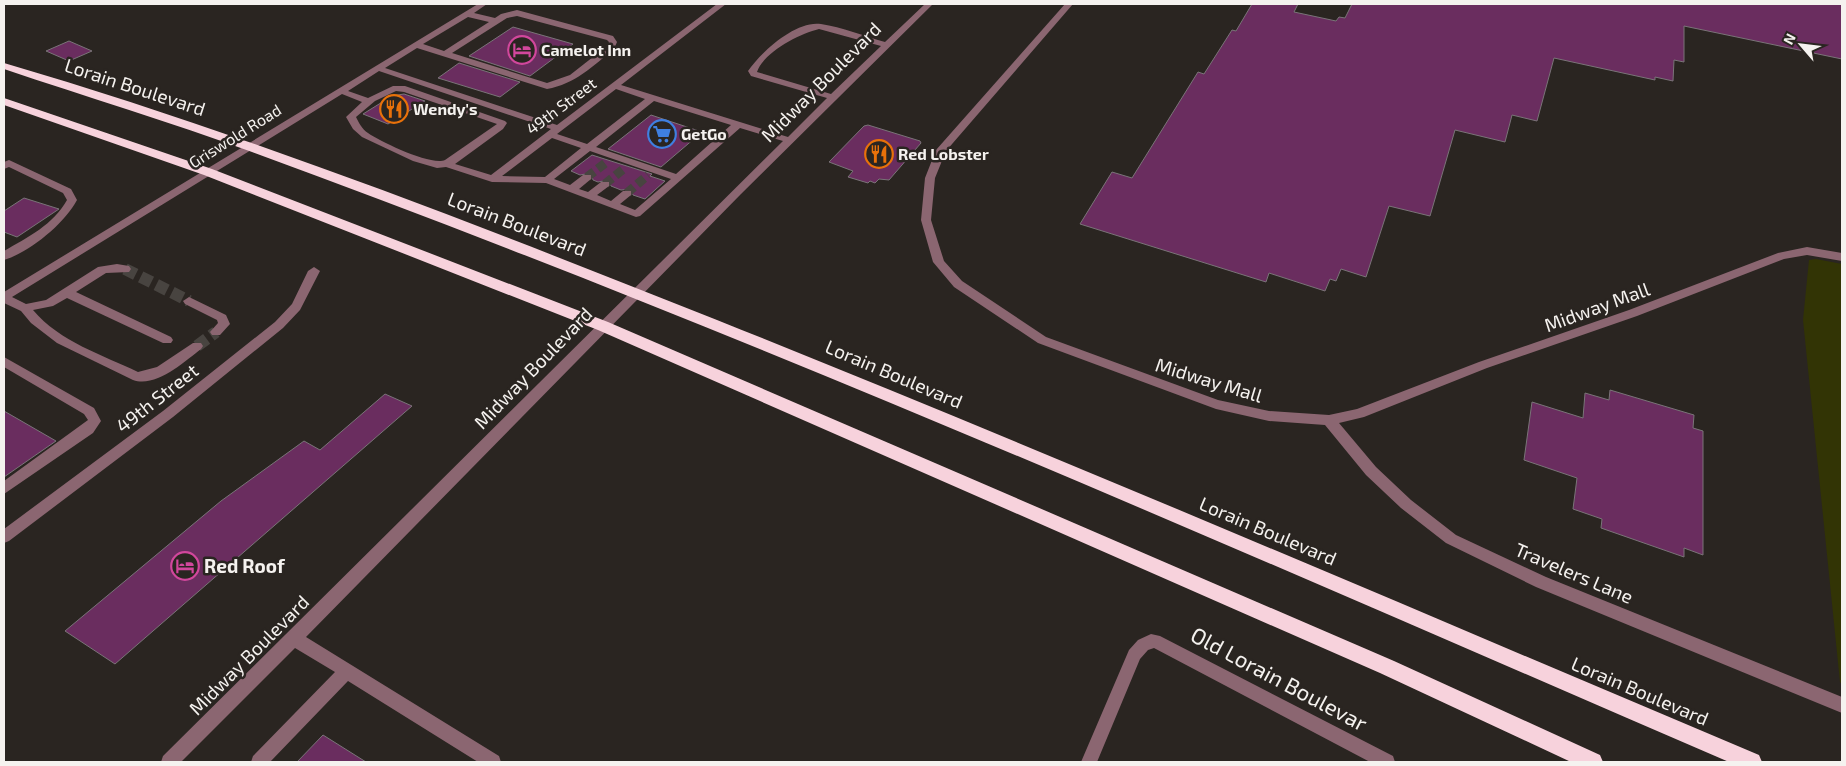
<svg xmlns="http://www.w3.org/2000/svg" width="1846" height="766" viewBox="0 0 1846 766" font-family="'Exo 2',sans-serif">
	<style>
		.green { fill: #323405 }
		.building { fill: #6a2d5f; stroke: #7a7478 }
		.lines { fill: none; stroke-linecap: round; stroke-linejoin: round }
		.minor-tunnel-far1 { stroke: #484440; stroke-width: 9; stroke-dasharray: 9 4.5; stroke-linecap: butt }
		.minor-tunnel { stroke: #484440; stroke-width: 12; stroke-dasharray: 12 5.5; stroke-linecap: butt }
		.minor { fill: #8b6671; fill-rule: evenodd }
		.highway { fill: #f7d2dc; fill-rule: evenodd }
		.labels { text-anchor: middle; stroke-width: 5; stroke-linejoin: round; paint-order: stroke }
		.far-poi-label { font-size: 16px; font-weight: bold; fill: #f5f2ef; stroke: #2a2521; text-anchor: start }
		.far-street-label { font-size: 16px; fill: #f5f2ef; stroke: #2a2521 }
		.street-label { font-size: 19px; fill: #f5f2ef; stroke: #2a2521 }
		.poi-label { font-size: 19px; font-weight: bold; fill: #f5f2ef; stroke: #2a2521; text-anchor: start }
		.near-street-label { font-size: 22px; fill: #f5f2ef; stroke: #2a2521 }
	</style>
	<rect width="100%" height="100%" fill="#2a2521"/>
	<!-- green -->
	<path class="green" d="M1816,259L1842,264V685L1840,682L1803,320L1809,260Z"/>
	<!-- building -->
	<path class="building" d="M1252,4H1298L1294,12L1336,21L1339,17L1345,18L1352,4H1842V59L1684,26V62L1674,60L1673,81L1655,77V80L1554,58L1537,121L1512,115L1505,142L1455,130L1430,216L1389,206L1366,277L1341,269L1336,281L1330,279L1325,291L1269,273L1266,282L1080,224L1112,172L1132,178L1198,72L1204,74L1232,30L1236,31Z
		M513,27L573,44L530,76L469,56Z
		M69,41L92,51L69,61L46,51Z
		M459,63L520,82L500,97L438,78Z
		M404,94L425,101L388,124L363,114L392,96Z
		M651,115L702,132L661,167L608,149Z
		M868,125L920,141L921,143L889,180L879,179L875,183L870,181L868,183L848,177L853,171L829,162L864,126Z
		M592,155L652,174L650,176L665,181L645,199L633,195L631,189L621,190L611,186L609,180L598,182L593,180L591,173L580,175L571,171Z
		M24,198L59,209L17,237L4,232V211Z
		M1610,390L1694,415L1693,428L1703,431V555L1684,548V557L1601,528L1602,519L1573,509L1577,478L1524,460L1532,402L1583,418L1585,393L1609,400Z
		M385,394L412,406L115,664L65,631L221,501L304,441L320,450Z
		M4,411L56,441L4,477Z
		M323,735L366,762H297Z"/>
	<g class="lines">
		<!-- minor-tunnel-far1 -->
		<path class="minor-tunnel-far1" d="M587,177L608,161
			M605,184L626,167
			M627,193L648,175"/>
		<!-- minor-tunnel -->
		<path class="minor-tunnel" d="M125,269L189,301
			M197,346L216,332"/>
		<!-- minor -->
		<path class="minor" d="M478,4H487L474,13L495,18L501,14L517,10L613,36L617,42L614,49C593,66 575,84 547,89L417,48L385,68L557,125L717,4H726L621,85L788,137L827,98L751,76L748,71C761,52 796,20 821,24C842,27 864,36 885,42L925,4H933L741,194L306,637L499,756L501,762H478L348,681L270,762H251L253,756L335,672L295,648L181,762H161L163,756L783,141L740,128L640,216L636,217L546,183L492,182L446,167L437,168L413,161L362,137L353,129L346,117L362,102L342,94L12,297L26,304L46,300L98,267L117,264L129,266L131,269L129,272L106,273L76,292L171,337L173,340L171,343H163L67,298L53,306L33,310C60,342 103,355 138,372L157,367L193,343H201L203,346L201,349C184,362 156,388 133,380L57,343L31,323L21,311L4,303V292ZM517,16L607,40L609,42L607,46L570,75L547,83L452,53L507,18ZM468,17L489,22L444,51L423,44ZM819,29L881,46L831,94L757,72C764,52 799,34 819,29ZM379,71L551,129L491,175L455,164L503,129L507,123L505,121L405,86H393L368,98L348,91ZM616,89L645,99L587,144L557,134ZM396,91L404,92L497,124L445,160C431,166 381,142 368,133C362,129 359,123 356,117L375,101ZM654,101L731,125L676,174L596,147ZM552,138L581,148L545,177L502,176ZM590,151L671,179L635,210L620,204L631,195V191H623L611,201L597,195L609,186V182H601L588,192L579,189L591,179V175H583L570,185L554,179Z
			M1065,4H1073L946,151L935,178L931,220L944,261L962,281L1046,337L1218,400L1269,411L1329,415L1357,409L1479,362L1629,310L1778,253L1807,247L1842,253V261L1807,255L1784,259L1637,316L1487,368L1364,417L1339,423L1376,467L1411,500L1456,535L1546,577L1842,697V713L1536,587L1446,543L1401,508L1366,475L1325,425L1269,421L1216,409L1038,343L954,287L933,262L921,220L925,178L936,150Z
			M9,160L71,189L77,200C64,224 30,252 4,260V251C28,237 53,225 67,200L63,193L9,167L4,169V162Z
			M314,267L320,271L300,310L283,328L173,417L9,541L4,543V529L163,411L275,322L292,304L308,271Z
			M189,297L226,315L230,324L220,335H212L210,332L218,323L217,320L185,304L183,301Z
			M4,357L94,408L101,421L93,433L4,494V481L88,420L84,414L4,367Z
			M1151,634L1160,636L1393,756L1395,762H1370L1154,648L1148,650L1140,659L1097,762H1081L1129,650L1138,640Z"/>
		<!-- highway -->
		<path class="highway" d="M4,63C246,134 483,227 717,320C1067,460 1413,609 1759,755L1762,762H1729C1240,551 753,335 252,152C170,122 87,97 4,69Z
			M4,98L212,169L608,322L1394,661L1600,755L1603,762H1571L1380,673L598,330L204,175L4,105Z"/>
	</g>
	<!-- icons -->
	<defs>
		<symbol id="hotel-ring" viewBox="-11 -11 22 22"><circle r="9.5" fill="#2a2521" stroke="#d1479c" stroke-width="1.5"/><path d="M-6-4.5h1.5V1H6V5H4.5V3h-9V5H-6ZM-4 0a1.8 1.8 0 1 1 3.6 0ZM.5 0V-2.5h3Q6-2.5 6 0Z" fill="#d1479c"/></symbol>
		<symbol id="restaurant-ring" viewBox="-11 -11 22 22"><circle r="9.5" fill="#2a2521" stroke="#e8710a" stroke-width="1.5"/><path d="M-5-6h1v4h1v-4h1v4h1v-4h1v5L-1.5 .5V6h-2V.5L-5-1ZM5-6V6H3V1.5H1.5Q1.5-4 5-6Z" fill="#e8710a"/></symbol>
		<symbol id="supermarket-ring" viewBox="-11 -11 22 22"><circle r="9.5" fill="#2a2521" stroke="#3f7fe0" stroke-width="1.5"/><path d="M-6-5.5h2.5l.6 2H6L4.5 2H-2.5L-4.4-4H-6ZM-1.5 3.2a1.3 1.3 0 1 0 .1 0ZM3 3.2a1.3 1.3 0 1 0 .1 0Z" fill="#3f7fe0"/></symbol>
	</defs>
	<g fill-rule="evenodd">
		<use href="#hotel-ring" x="506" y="34" width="32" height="32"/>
		<use href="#restaurant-ring" x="378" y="93" width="32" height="32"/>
		<use href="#supermarket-ring" x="646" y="118" width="32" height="32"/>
		<use href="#restaurant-ring" x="863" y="138" width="32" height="32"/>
		<use href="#hotel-ring" x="169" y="550" width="32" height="32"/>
	</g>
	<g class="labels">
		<!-- far-poi labels -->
		<g class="far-poi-label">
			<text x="541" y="56">Camelot Inn</text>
			<text x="413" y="115">Wendy's</text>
			<text x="681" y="140">GetGo</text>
			<text x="898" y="160">Red Lobster</text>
		</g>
		<!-- far-street labels -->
		<g class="far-street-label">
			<text transform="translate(561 106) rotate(-37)" y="6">49th Street</text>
			<text transform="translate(235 136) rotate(-32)" y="6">Griswold Road</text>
		</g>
		<!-- street labels -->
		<g class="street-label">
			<text transform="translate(821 82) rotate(-45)" y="7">Midway Boulevard</text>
			<text transform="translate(135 87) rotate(18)" y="7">Lorain Boulevard</text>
			<text transform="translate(517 224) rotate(21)" y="7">Lorain Boulevard</text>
			<text transform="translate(1597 307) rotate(-20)" y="7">Midway Mall</text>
			<text transform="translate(533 368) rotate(-46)" y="7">Midway Boulevard</text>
			<text transform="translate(894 374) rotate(23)" y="7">Lorain Boulevard</text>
			<text transform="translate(1209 380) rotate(17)" y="7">Midway Mall</text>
			<text transform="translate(157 398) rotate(-38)" y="7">49th Street</text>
			<text transform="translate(1268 531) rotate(23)" y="7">Lorain Boulevard</text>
			<text transform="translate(1574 573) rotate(23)" y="7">Travelers Lane</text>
			<text transform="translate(249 655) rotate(-45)" y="7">Midway Boulevard</text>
			<text transform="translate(1640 691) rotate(23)" y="7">Lorain Boulevard</text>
		</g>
		<!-- poi labels -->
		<g class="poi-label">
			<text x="204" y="573">Red Roof</text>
		</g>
		<!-- near-street labels -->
		<g class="near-street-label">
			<text transform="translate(1279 679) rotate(28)" y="8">Old Lorain Boulevar</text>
		</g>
	</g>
	<!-- border -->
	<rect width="1846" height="766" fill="none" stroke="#f5f2ef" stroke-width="10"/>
	<!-- north arrow -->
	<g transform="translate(1801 45) rotate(298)" stroke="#2a2521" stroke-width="4" paint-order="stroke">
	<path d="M0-4L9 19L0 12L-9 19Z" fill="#f5f2ef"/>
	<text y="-8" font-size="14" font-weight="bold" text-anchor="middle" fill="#f5f2ef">N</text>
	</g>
</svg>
